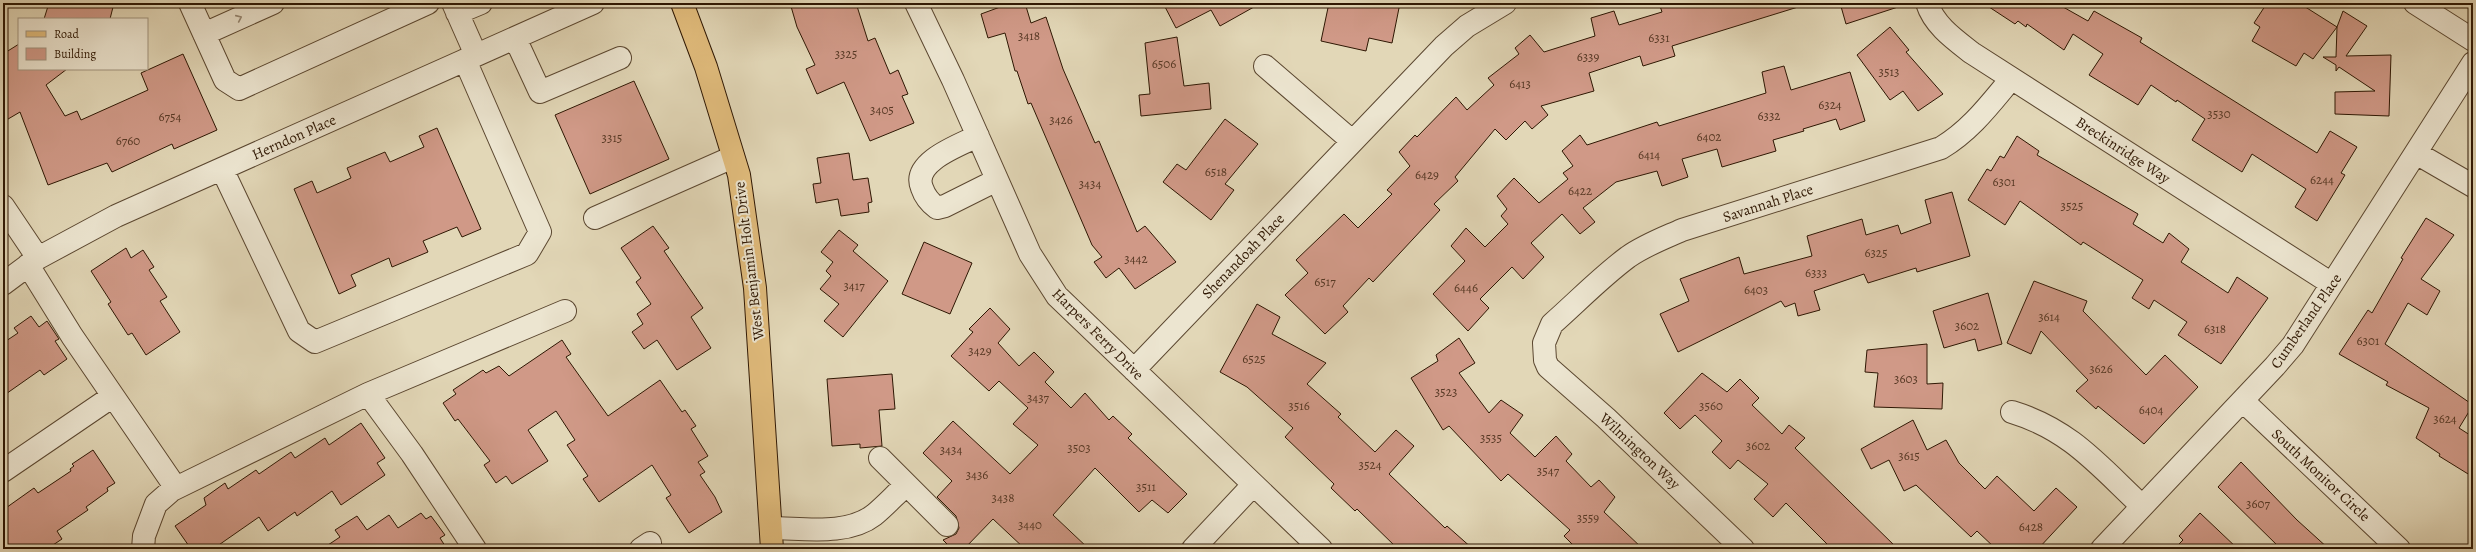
<svg xmlns="http://www.w3.org/2000/svg" width="2476" height="552" viewBox="0 0 2476 552" font-family="Alegreya,serif">
	<style>
		.building { fill: #d09987; stroke: #2e1703 }
		.lines { fill: none; stroke-linecap: round; stroke-linejoin: round }
		.minor-casing { stroke: #5b4730; stroke-width: 24 }
		.major-casing { stroke: #2e1703; stroke-width: 24 }
		.minor { stroke: #ece5d0; stroke-width: 22 }
		.major { stroke: #e1bc7c; stroke-width: 22 }
		.oneway { stroke: #968874 }
		.labels { text-anchor: middle; stroke-width: 4; stroke-linejoin: round; paint-order: stroke }
		.number-label { font-size: 13px; fill: #563824 }
		.street-label { font-size: 15px; fill: #2e1703; stroke: #ece5d0 }
	</style>
	<rect width="100%" height="100%" fill="#e2d7b7"/>
	<filter id="stains"><feTurbulence type="fractalNoise" baseFrequency=".005" numOctaves="4"/><feColorMatrix values="0 0 0 0 .2 0 0 0 0 .09 0 0 0 0 .02 0 0 0 .5 -.17"/></filter>
	<radialGradient id="worn" r=".72"><stop offset=".6" stop-color="#630" stop-opacity="0"/><stop offset="1" stop-color="#630" stop-opacity=".3"/></radialGradient>
	<!-- building -->
	<path class="building" d="M49,3H114L110,19H44Z
		M790,3H856L868,41L875,38L890,74L898,70L908,94L902,96L914,123L870,141L844,82L817,94L806,69L815,65L797,27Z
		M1011,3H1025L1031,23L1046,17L1063,69L1095,143L1099,141L1137,232L1145,226L1176,262L1135,289L1119,268L1106,278L1094,262L1102,257L1092,245L1031,103L1028,104L1017,71H1015L1005,33L988,38L981,14Z
		M1163,3H1261L1220,26L1211,10L1176,28Z
		M1329,3H1400L1392,43L1369,38L1366,51L1321,41Z
		M1659,3H1797L1798,7L1672,46L1675,56L1643,66L1640,56L1589,73L1594,91L1541,106L1548,115L1532,129L1525,121L1506,140L1495,129L1455,177L1458,181L1434,204L1440,210L1373,282L1369,278L1343,306L1348,312L1325,334L1285,295L1308,273L1296,260L1344,214L1358,228L1392,194L1387,190L1410,166L1399,152L1415,135L1417,137L1456,97L1467,110L1494,85L1488,78L1519,54L1515,48L1530,35L1544,52L1595,36L1591,18L1614,11L1619,25L1662,12Z
		M1840,3H1900L1901,6L1846,24Z
		M1983,3H2056L2088,21L2094,11L2142,38L2140,42L2317,153L2330,131L2357,147L2341,173L2345,175L2317,221L2295,207L2306,189L2252,154L2242,172L2192,140L2205,119L2177,100L2176,102L2151,85L2138,105L2089,75L2103,54L2073,34L2064,50L2027,24L2026,27L2018,21L2015,24Z
		M2267,3H2299L2337,27L2343,11L2367,26L2346,56L2391,55L2389,116L2335,114V92L2375,91L2339,67L2336,71V65L2323,57H2336L2337,27L2313,59L2304,53L2296,66L2252,41L2260,27L2254,23Z
		M1890,27L1909,50L1906,52L1943,94L1918,111L1903,91L1890,100L1857,55Z
		M1177,37L1184,86L1209,83L1211,109L1141,116L1139,95L1150,94L1145,43Z
		M19,44V69H67L46,85L65,116L77,111L81,120L148,90L141,73L183,54L217,130L174,149L172,144L112,172L107,163L48,185L20,112L3,122V54Z
		M1784,66L1791,90L1850,72L1865,121L1840,130L1836,119L1803,129L1804,131L1773,140L1776,151L1722,167L1717,149L1682,159L1688,177L1662,186L1657,171L1616,182L1583,208L1595,222L1580,234L1562,214L1531,243L1544,257L1523,279L1512,267L1480,299L1489,308L1468,331L1433,294L1465,261L1451,246L1466,228L1485,247L1508,224L1501,216L1507,209L1497,196L1514,178L1539,203L1568,179L1563,173L1573,166L1562,151L1580,135L1587,145L1657,122L1659,126L1766,93L1762,72Z
		M634,81L669,159L590,194L555,115Z
		M1225,119L1258,144L1225,184L1234,190L1211,220L1163,182L1177,164L1186,170Z
		M437,128L481,229L462,237L457,227L423,241L428,252L392,267L389,258L351,275L356,286L339,294L294,189L312,181L317,193L351,178L347,168L385,152L390,162L424,147L419,136Z
		M2017,136L2039,151L2037,155L2138,214L2133,224L2163,243L2169,233L2189,249L2181,262L2228,293L2237,277L2268,298L2221,364L2178,335L2187,322L2154,300L2149,309L2132,298L2143,280L2083,242L2081,245L2020,201L2005,225L1968,200L1987,169L1991,171L2000,156L2004,158Z
		M849,153L853,180L868,178L872,202L868,203L869,212L841,216L838,199L816,203L813,184L821,183L817,158Z
		M1952,192L1970,256L1917,272L1916,268L1868,283L1864,274L1814,291L1820,310L1798,316L1795,303L1785,307L1781,301L1678,352L1660,314L1689,301L1680,279L1739,257L1744,274L1812,256L1807,236L1862,219L1866,235L1898,225L1901,234L1931,223L1925,200Z
		M2426,218L2454,235L2421,279L2440,291L2427,315L2408,303L2385,344L2473,405L2459,428L2473,437V477L2439,456L2440,454L2416,438L2429,408L2386,385L2388,382L2339,354L2368,310L2372,313L2403,259L2401,258Z
		M653,226L669,248L664,251L703,308L691,317L711,348L677,370L657,340L644,349L632,332L643,324L637,314L651,304L636,282L641,278L621,248Z
		M839,230L858,245L853,251L888,281L843,337L824,321L839,304L820,289L831,276L826,271L833,262L821,252Z
		M924,242L972,263L950,314L902,294Z
		M126,248L131,258L143,250L154,267L149,270L167,297L160,301L180,332L146,355L132,333L128,335L108,304L111,302L91,271Z
		M2034,281L2087,301L2083,311L2146,375L2165,355L2198,387L2144,444L2098,406L2096,409L2076,391L2088,380L2041,331L2031,354L2007,343Z
		M1988,293L2002,344L1978,351L1975,339L1944,348L1933,311Z
		M1257,304L1280,317L1272,334L1326,363L1307,384L1341,414L1338,417L1375,452L1396,430L1414,446L1389,474L1445,528L1447,526L1473,549H1398L1357,509L1355,511L1331,488L1334,484L1285,437L1293,428L1247,387L1220,372Z
		M990,308L1010,329L998,343L1019,366L1034,352L1054,372L1045,382L1071,408L1085,393L1109,420L1113,416L1132,434L1128,438L1187,494L1168,513L1152,500L1139,512L1095,468L1053,515L1089,549H1025L993,519L964,549H952L943,540L956,534L959,528L956,516L937,497L952,481L923,453L953,421L1010,474L1038,445L1013,424L1028,408L999,381L989,391L951,356L973,332L969,329Z
		M31,316L39,327L47,321L59,339L55,341L67,359L44,375L40,370L3,396V343L18,333L14,328Z
		M1459,338L1475,363L1459,373L1489,413L1501,400L1523,415L1510,433L1535,457L1556,436L1572,454L1566,461L1591,487L1599,480L1615,497L1604,512L1643,549H1577L1564,536L1570,530L1508,474L1501,481L1449,426L1443,430L1411,378L1438,361L1436,355Z
		M562,340L571,354L566,357L608,416L660,380L682,412L685,410L696,426L691,429L708,456L698,462L705,472L700,475L715,497L722,512L689,533L666,498L671,495L652,465L599,502L583,479L588,476L567,445L575,440L556,411L528,430L548,461L512,484L506,476L496,483L484,465L490,461L458,419L455,421L443,403L456,394L453,390L483,370L486,373L499,366L509,376Z
		M1927,344V384L1943,383L1942,409L1874,407L1878,373L1865,372L1867,350Z
		M1702,373L1727,392L1740,379L1759,398L1752,405L1782,434L1789,425L1805,438L1795,448L1898,549H1832L1786,503L1773,517L1754,499L1768,484L1738,460L1730,469L1712,452L1722,441L1695,415L1680,429L1664,413Z
		M892,374L895,409L879,410L882,446L860,448V444L832,446L827,379Z
		M1913,420L1927,450L1946,440L1959,463L1985,489L1997,476L2034,511L2056,488L2077,507L2038,549H1996L1977,531L1971,537L1916,485L1904,491L1889,460L1871,469L1861,449Z
		M361,423L385,458L377,463L385,475L341,505L332,491L297,516L295,512L268,531L259,517L213,549H191L175,526L206,505L204,498L225,483L228,489L256,470L259,474L291,452L295,458L325,438L329,445Z
		M93,450L115,483L107,488L108,491L86,507L88,510L60,529L57,531L62,539L47,549H3V510L34,488L38,493L71,471L70,469L74,466L72,464Z
		M2241,462L2297,520L2329,549H2281L2218,487Z
		M421,513L426,519L431,516L445,535L440,538L447,549H322L340,537L335,530L357,516L367,530L389,515L398,528Z
		M2200,513L2238,549H2174L2183,540L2179,536Z"/>
	<g class="lines">
		<defs>
			<path id="minor" d="M190,3L225,80L239,89L428,3
				M453,3L476,55
				M916,3L953,80L1030,254L1057,296L1321,549
				M1927,3C1934,25 1954,39 1972,53L2332,284
				M2415,3L2473,40
				M457,13L481,3
				M204,34L273,3
				M515,38L540,92L620,58
				M1265,66L1352,141
				M978,136C960,145 911,162 922,188C925,197 929,202 937,208L945,206L997,180
				M2416,153L2473,186
				M222,169L299,331L315,342L527,254L540,232L465,60
				M3,206L38,258
				M595,218L733,157
				M28,265L72,336L176,488
				M3,284L38,258L116,216L593,3
				M1134,370L1444,46L1467,26L1505,3
				M368,394L565,311
				M2243,401L2399,549
				M2012,412C2071,430 2099,466 2142,506
				M880,458L947,525
				M3,471L113,396
				M771,528C803,528 847,536 874,515C885,506 895,495 906,485
				M143,549L144,536L156,504L172,490L368,394L412,454L475,549
				M641,549L650,543
				M1193,549L1253,485
				M1743,549L1606,418L1548,367L1545,360L1544,343L1552,324C1577,302 1601,277 1628,257C1645,245 1664,238 1682,230L1941,148C1971,130 1990,104 2011,79
				M2102,549L2275,366L2293,345L2473,63"/>
			<path id="major" d="M682,3L706,67L739,175L755,288L772,549"/>
		</defs>
		<!-- minor casing -->
		<use href="#minor" class="minor-casing"/>
		<!-- major casing -->
		<use href="#major" class="major-casing"/>
		<!-- minor -->
		<use href="#minor" class="minor"/>
		<!-- major -->
		<use href="#major" class="major"/>
	</g>
	<!-- one-way arrows -->
	<defs><path id="oneway-chevron" d="M-2-3.5L2.5 0L-2 3.5" fill="none" stroke-width="1.6" stroke-linecap="round" stroke-linejoin="round"/></defs>
	<use class="oneway" href="#oneway-chevron" transform="translate(239 18) rotate(-24)"/>
	<g class="labels">
		<!-- number labels -->
		<g class="number-label">
			<text x="1029" y="40">3418</text>
			<text x="1659" y="42">6331</text>
			<text x="846" y="58">3325</text>
			<text x="1588" y="61">6339</text>
			<text x="1164" y="68">6506</text>
			<text x="1889" y="76">3513</text>
			<text x="1520" y="88">6413</text>
			<text x="1830" y="109">6324</text>
			<text x="882" y="114">3405</text>
			<text x="2219" y="118">3530</text>
			<text x="1769" y="120">6332</text>
			<text x="170" y="121">6754</text>
			<text x="1061" y="124">3426</text>
			<text x="1709" y="141">6402</text>
			<text x="612" y="142">3315</text>
			<text x="128" y="145">6760</text>
			<text x="1649" y="159">6414</text>
			<text x="1216" y="176">6518</text>
			<text x="1427" y="179">6429</text>
			<text x="2322" y="184">6244</text>
			<text x="2004" y="186">6301</text>
			<text x="1090" y="188">3434</text>
			<text x="1580" y="195">6422</text>
			<text x="2072" y="210">3525</text>
			<text x="1876" y="257">6325</text>
			<text x="1136" y="263">3442</text>
			<text x="1816" y="277">6333</text>
			<text x="1325" y="286">6517</text>
			<text x="854" y="290">3417</text>
			<text x="1466" y="292">6446</text>
			<text x="1756" y="294">6403</text>
			<text x="2049" y="321">3614</text>
			<text x="1967" y="330">3602</text>
			<text x="2215" y="333">6318</text>
			<text x="2368" y="345">6301</text>
			<text x="980" y="355">3429</text>
			<text x="1254" y="363">6525</text>
			<text x="2101" y="373">3626</text>
			<text x="1906" y="383">3603</text>
			<text x="1446" y="396">3523</text>
			<text x="1038" y="402">3437</text>
			<text x="1299" y="410">3516</text>
			<text x="1711" y="410">3560</text>
			<text x="2151" y="414">6404</text>
			<text x="2445" y="423">3624</text>
			<text x="1491" y="442">3535</text>
			<text x="1758" y="450">3602</text>
			<text x="1079" y="452">3503</text>
			<text x="951" y="454">3434</text>
			<text x="1909" y="460">3615</text>
			<text x="1370" y="469">3524</text>
			<text x="1548" y="475">3547</text>
			<text x="977" y="479">3436</text>
			<text x="1146" y="491">3511</text>
			<text x="1003" y="502">3438</text>
			<text x="2258" y="508">3607</text>
			<text x="1588" y="522">3559</text>
			<text x="1030" y="529">3440</text>
			<text x="2031" y="531">6428</text>
		</g>
		<!-- street labels -->
		<g class="street-label">
			<text transform="translate(294 137) rotate(-24)" y="5">Herndon Place</text>
			<text transform="translate(2123 150) rotate(33)" y="5">Breckinridge Way</text>
			<text transform="translate(1768 203) rotate(-18)" y="5">Savannah Place</text>
			<text transform="translate(1243 256) rotate(-46)" y="5">Shenandoah Place</text>
			<text transform="translate(749 261) rotate(-97)" y="5">West Benjamin Holt Drive</text>
			<text transform="translate(2306 321) rotate(-55)" y="5">Cumberland Place</text>
			<text transform="translate(1098 334) rotate(45)" y="5">Harpers Ferry Drive</text>
			<text transform="translate(1640 451) rotate(43)" y="5">Wilmington Way</text>
			<text transform="translate(2321 475) rotate(43)" y="5">South Monitor Circle</text>
		</g>
	</g>
	<!-- margin -->
	<rect width="2476" height="552" fill="none" stroke="#e2d7b7" stroke-width="16"/>
	<rect x="4" y="4" width="2468" height="544" fill="none" stroke="#2e1703" stroke-width="2"/>
	<rect x="8" y="8" width="2460" height="536" fill="none" stroke="#2e1703"/>
	<!-- legend -->
	<rect x="18" y="18" width="130" height="52" fill="#ece5d0" stroke="#a0937e"/>
	<rect x="26" y="31" width="20" height="6" fill="#e1bc7c" stroke="#a0937e"/>
	<text x="54" y="38" font-size="12" fill="#2e1703">Road</text>
	<rect x="26" y="48" width="20" height="12" fill="#d09987" stroke="#a0937e"/>
	<text x="54" y="58" font-size="12" fill="#2e1703">Building</text>
	<rect width="100%" height="100%" filter="url(#stains)"/>
	<rect width="100%" height="100%" fill="url(#worn)"/>
</svg>
